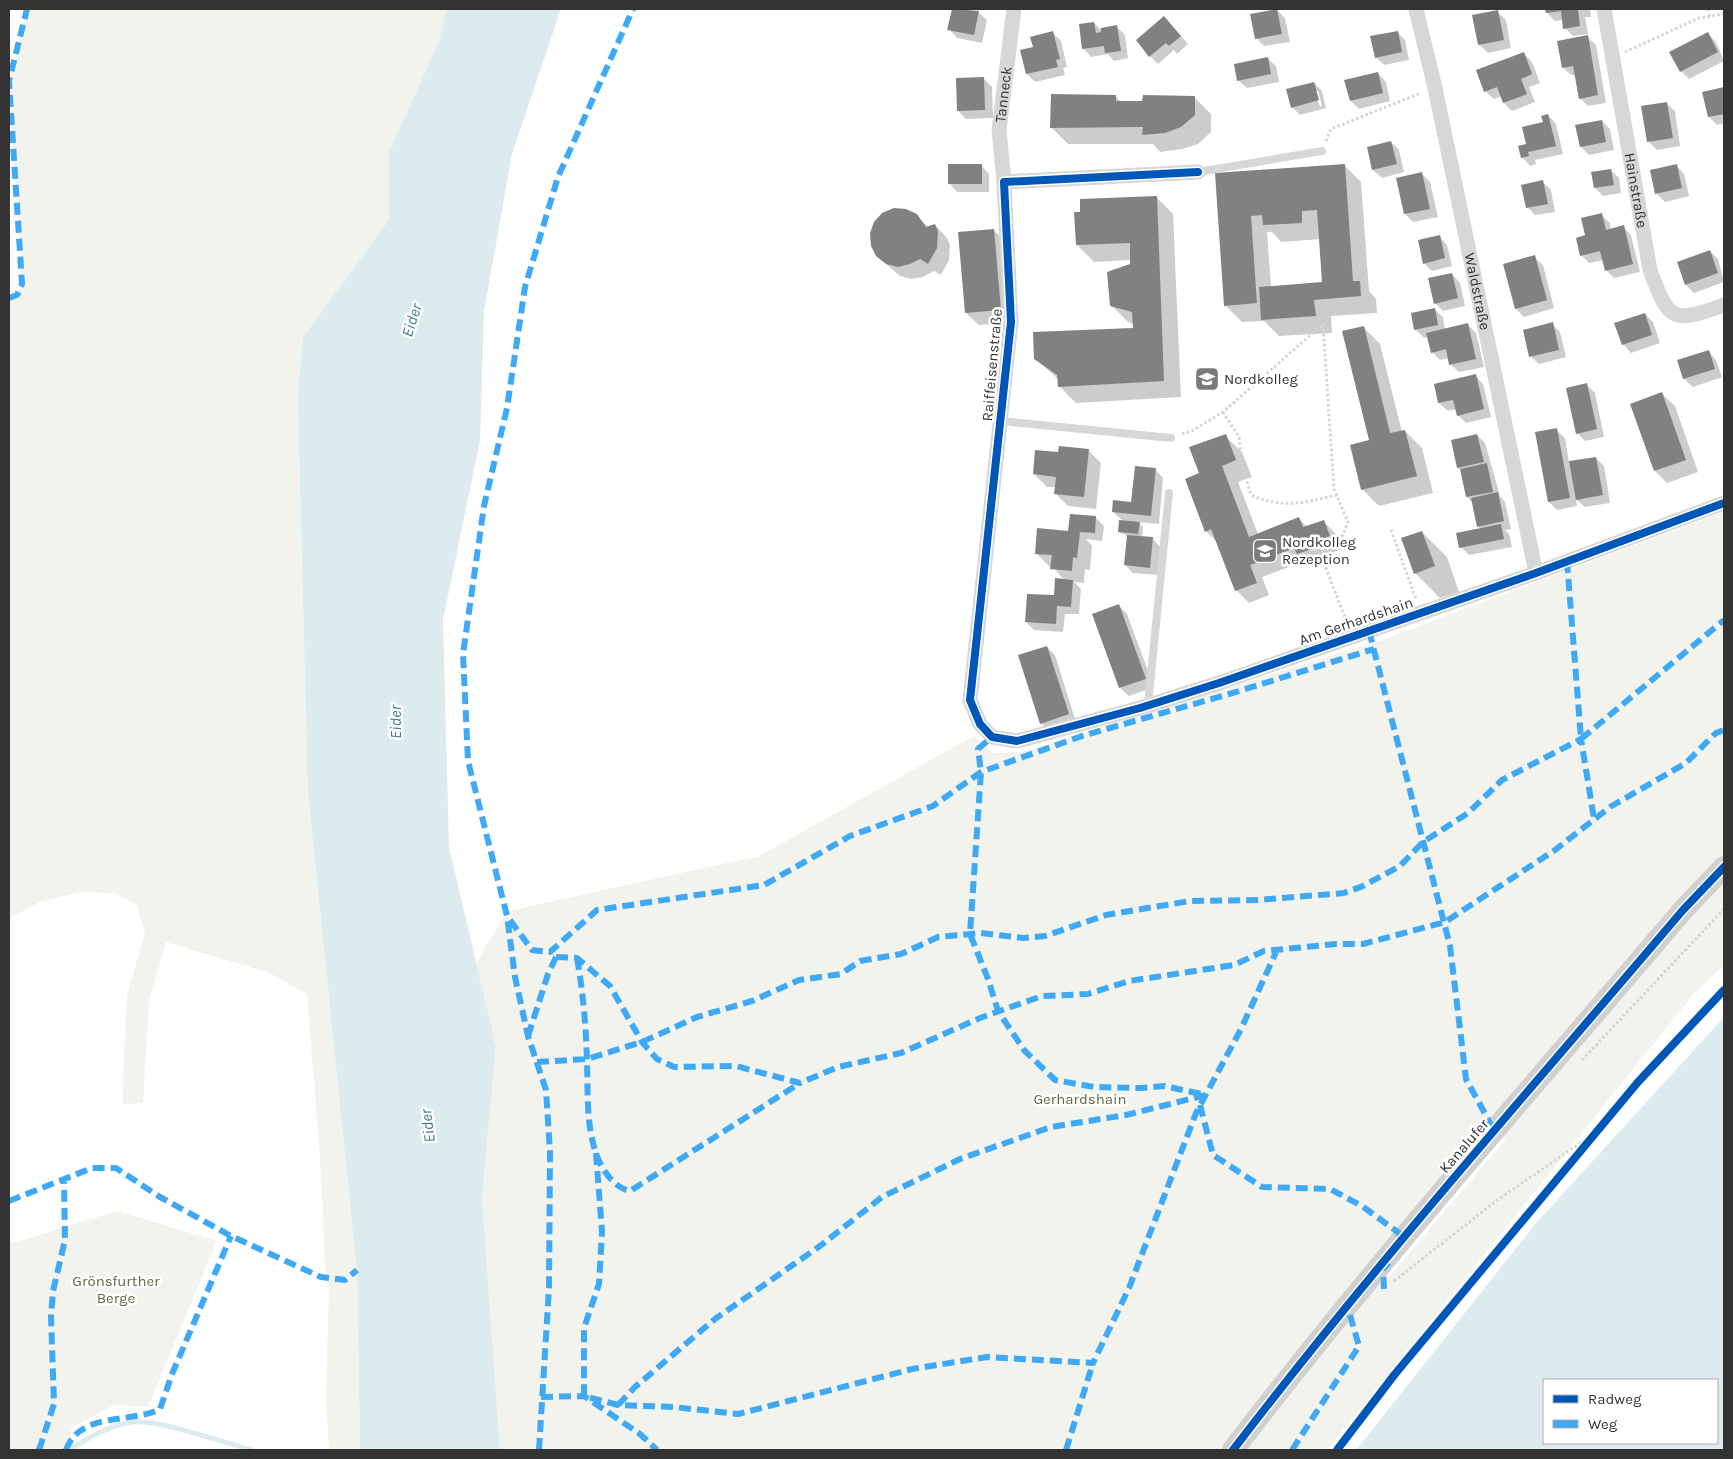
<svg xmlns="http://www.w3.org/2000/svg" width="1733" height="1459" viewBox="0 0 1733 1459" font-family="Karla,sans-serif">
	<style>
		.green { fill: #f1f3ec; fill-rule: evenodd }
		.water { fill: #dbebee; fill-rule: evenodd }
		.shadow { fill: #0003; fill-rule: evenodd }
		.lines { fill: none; stroke-linecap: round; stroke-linejoin: round }
		.stream { stroke: #dbebee; stroke-width: 5 }
		.building { fill: #818181 }
		.path { stroke: #d5d5d5; stroke-width: 3; stroke-dasharray: 2.5 2.5; stroke-linecap: butt }
		.lane { stroke: #d7d7d7; stroke-width: 8 }
		.street { stroke: #d7d7d7; stroke-width: 15 }
		.secondary { stroke: #d0d0d0; stroke-width: 22 }
		.quiet { stroke: #3fa9f5; stroke-width: 6; stroke-dasharray: 12 6; stroke-linecap: butt }
		.cycleway-casing { stroke: #fff; stroke-width: 11 }
		.cycleway { stroke: #0057b8; stroke-width: 8 }
		.labels { text-anchor: middle; stroke-width: 5; stroke-linejoin: round; paint-order: stroke }
		.street-label { font-size: 15px; fill: #333; stroke: #fff }
		.poi-label { font-size: 15px; fill: #333; stroke: #fff; text-anchor: start }
		.park-label { font-size: 15px; fill: #5e6b43; stroke: #fff }
		.water-label { font-size: 16px; font-style: italic; fill: #447b88; stroke: #fff }
	</style>
	<rect width="100%" height="100%" fill="#fff"/>
	<!-- green -->
	<path class="green" d="M27,9H447L439,41L389,152V220L303,337L357,1270L360,1450H329L326,1401L329,1288L325,1265L320,1156L307,994L270,973L166,942L149,1001L143,1103L122,1104L127,995L145,933L137,905L115,893L81,892L40,902L9,918V298L17,295L22,284L9,81Z
		M1724,512V965L1693,995L1327,1450H500L482,1198L496,1046L476,962L508,911L759,856L974,736L993,753L1022,752L1382,640ZM1502,1136L1506,1139L1388,1278L1384,1275Z
		M117,1211L217,1241L148,1407L114,1405L71,1428L69,1450H9V1244Z"/>
	<!-- water -->
	<path class="water" d="M447,9H561L512,154L484,312L480,441L443,620L449,847L496,1046L482,1198L500,1450H360L357,1270L308,791L298,396L303,337L389,220V152L439,41Z
		M1724,1017V1450H1356L1537,1222ZM1544,1380H1717V1443H1544Z"/>
	<!-- shadow -->
	<path class="shadow" d="M953,9L978,12L987,20L982,43L957,38L949,29Z
		M1547,9H1590L1591,17H1585L1588,34L1573,36L1565,28L1563,20L1555,21L1547,13Z
		M1277,10L1285,18L1290,42L1264,46L1256,38Z
		M1497,12L1506,20L1511,48L1488,53L1480,45L1474,16Z
		M1094,23L1100,29L1117,27L1125,35L1128,58L1114,61L1108,54L1091,57L1083,48Z
		M1172,26L1188,44L1177,54L1174,50L1158,64L1150,56Z
		M1397,32L1405,40L1409,60L1384,65L1376,57Z
		M1053,33L1061,41L1067,67L1063,68L1065,75L1035,82L1027,74Z
		M1708,34L1716,42L1724,61L1689,79L1681,71Z
		M1587,37L1596,45L1606,103L1588,106L1580,98L1576,75H1571L1563,67Z
		M1524,54L1532,62L1540,83L1529,87L1535,102L1512,111L1504,103L1502,96L1494,99L1485,91Z
		M1267,58L1276,66L1279,82L1247,88L1238,80Z
		M1378,73L1386,82L1390,101L1359,109L1351,101Z
		M984,79L992,87L993,118L966,119L958,111Z
		M1314,83L1322,91L1326,108L1300,115L1292,107ZM1315,91H1318L1322,106L1320,107Z
		M1724,88V123L1717,125L1709,117L1703,93Z
		M1116,97L1121,102L1194,97L1211,114V132L1198,144L1182,149L1160,152L1153,144H1068L1052,128Z
		M1666,103L1675,111L1680,146L1657,150L1649,142Z
		M1548,115L1556,124L1563,154L1535,160L1536,164L1530,166L1522,157L1527,145Z
		M1602,121L1610,129L1614,150L1589,155L1581,147Z
		M1391,142L1399,150L1404,172L1382,178L1373,170Z
		M981,165L989,174V192H957L949,183Z
		M1344,165L1361,182L1369,291L1376,299L1377,313L1331,316L1332,333L1279,336L1264,321L1242,322L1225,305L1216,174ZM1267,232H1272L1281,242L1321,239L1324,284L1271,287Z
		M1676,165L1684,174L1689,196L1665,202L1657,194Z
		M1611,170L1619,178L1621,193L1603,196L1595,188Z
		M1422,174L1430,182L1438,217L1413,222L1405,214Z
		M1543,182L1551,190L1555,212L1535,215L1527,207Z
		M1156,197L1173,214L1181,397L1076,403L1059,386V380L1035,358L1135,329L1134,324L1128,322L1111,305L1132,265L1131,260L1094,262L1077,245Z
		M916,215L929,228L935,225L947,238L950,245L949,260L941,275L934,271L923,277L911,279L900,276L877,256Z
		M1601,215L1610,223L1611,230L1623,227L1631,235L1640,272L1614,278L1606,270L1604,260L1589,263L1581,255L1587,236Z
		M994,230L1006,243L1013,323L979,325L966,313Z
		M1439,236L1447,245L1452,266L1432,271L1424,263Z
		M1710,251L1718,259L1724,282L1694,293L1686,285Z
		M1534,257L1543,265L1554,308L1524,317L1516,309Z
		M1452,274L1460,283L1465,306L1443,311L1435,303Z
		M1434,309L1443,317L1445,330L1468,325L1476,333L1484,367L1459,372L1450,364L1449,358L1440,360L1432,352L1428,337L1424,338L1415,329Z
		M1645,314L1653,322L1660,343L1631,353L1623,344Z
		M1552,324L1560,332L1566,357L1539,364L1530,356Z
		M1363,327L1380,344L1402,432L1405,431L1422,448L1433,493L1379,506L1362,489L1370,441Z
		M1708,351L1716,360L1722,377L1693,387L1684,379L1679,361Z
		M1475,375L1483,384L1491,417L1466,423L1458,415L1456,409L1448,411L1439,403L1435,385Z
		M1587,385L1595,393L1604,437L1585,441L1577,433Z
		M1662,394L1675,406L1698,472L1667,483L1655,471Z
		M1556,430L1565,438L1569,462L1596,458L1604,466L1610,503L1585,507L1576,499L1577,506L1557,510L1549,502Z
		M1477,435L1485,443L1500,496L1505,502L1511,529L1505,530L1509,534L1512,547L1469,555L1461,547L1481,529L1478,526L1473,503L1467,497L1462,471L1458,468Z
		M1225,436L1242,452L1252,477L1238,482L1258,534L1299,519L1307,527L1323,521L1336,534L1342,549L1326,555L1328,559L1310,566L1305,561L1262,577L1269,595L1249,603L1236,590L1219,544L1206,531L1200,474Z
		M1088,450L1101,463L1096,509L1068,506L1056,494V487H1047L1034,474L1059,454Z
		M1155,469L1163,478L1159,524L1137,522L1143,527L1142,538H1152L1160,547L1158,575L1133,573L1125,565L1128,536L1119,532L1124,522L1113,512L1132,503Z
		M1096,518L1104,526L1102,541L1086,539L1092,546L1090,570L1085,569L1084,583L1074,582L1081,589L1079,614H1065L1063,632L1034,630L1026,622L1055,597L1064,580L1052,566H1049L1036,553Z
		M1422,532L1447,557L1459,592L1440,598L1415,573Z
		M1119,606L1127,614L1154,687L1129,696L1120,688L1094,615Z
		M1047,647L1055,655L1076,722L1049,731L1041,723Z"/>
	<g class="lines">
		<!-- stream -->
		<path class="stream" d="M73,1447C92,1436 111,1425 133,1422C156,1419 226,1443 252,1450"/>
	</g>
	<!-- building -->
	<path class="building" d="M952,9L979,11L974,35L947,30Z
		M1277,9L1282,34L1255,39L1250,14Z
		M1545,9H1578L1580,26L1563,29L1561,11L1546,13Z
		M1498,10L1504,40L1478,45L1472,15Z
		M1164,16L1181,36L1169,46L1166,43L1149,57L1136,40Z
		M1094,22L1096,33L1101,32V28L1117,25L1121,51L1105,53L1104,46L1082,49L1079,24Z
		M1053,31L1060,59L1056,60L1058,67L1026,74L1020,50L1033,47L1030,37Z
		M1398,31L1402,52L1375,58L1370,36Z
		M1708,32L1718,52L1680,72L1669,52Z
		M1588,35L1598,95L1579,99L1573,66L1562,68L1557,41Z
		M1524,52L1532,74L1521,79L1527,94L1503,103L1497,87L1484,92L1476,70Z
		M1268,57L1271,74L1237,81L1234,64Z
		M1378,72L1383,93L1350,101L1344,80Z
		M984,77L985,110L957,111L956,78Z
		M1314,82L1319,100L1291,108L1286,89Z
		M1724,87V114L1708,117L1702,92Z
		M1051,94L1116,95V101H1142L1143,95L1195,96V115L1181,127L1165,133L1142,135L1143,127L1050,128Z
		M1667,102L1673,138L1647,142L1641,106Z
		M1548,114L1556,146L1528,152L1529,156L1521,158L1518,146L1526,144L1522,127L1543,122L1541,116Z
		M1602,120L1606,142L1580,147L1575,125Z
		M1391,141L1397,164L1372,170L1367,147Z
		M948,164H982V184H948Z
		M1345,164L1353,281H1360L1361,296L1314,300L1316,316L1261,320L1259,287L1322,282L1317,210L1302,211V223L1263,225L1262,215L1251,216L1257,303L1224,306L1215,173Z
		M1677,164L1682,188L1655,194L1650,170Z
		M1611,169L1614,185L1594,188L1591,172Z
		M1422,172L1430,209L1404,214L1396,178Z
		M1543,180L1548,204L1526,208L1521,185Z
		M1157,196L1164,381L1058,387L1057,375L1034,359L1033,332L1133,328L1132,312L1110,306L1107,272L1130,264V243L1076,245L1074,212H1080V199Z
		M894,208L906,209L917,214L926,227L935,224L938,231L937,248L928,264L920,259L910,264L898,267L886,264L876,256L871,246L870,233L874,222L882,213Z
		M1602,213L1606,230L1624,225L1633,264L1605,271L1600,251L1580,256L1576,238L1585,235L1581,218Z
		M994,229L1001,310L965,313L958,232Z
		M1440,235L1445,258L1423,264L1418,240Z
		M1710,250L1718,273L1685,285L1677,262Z
		M1535,255L1547,300L1515,309L1503,264Z
		M1452,273L1458,298L1434,304L1428,278Z
		M1435,308L1438,325L1414,330L1411,313Z
		M1645,313L1652,335L1622,345L1614,323Z
		M1553,322L1559,350L1529,357L1523,330Z
		M1468,323L1476,359L1449,365L1446,349L1431,353L1426,333Z
		M1364,326L1390,433L1405,430L1417,476L1361,490L1350,445L1369,440L1342,331Z
		M1709,350L1715,369L1683,379L1677,360Z
		M1476,374L1484,409L1457,416L1453,400L1438,403L1434,384Z
		M1587,383L1597,429L1576,434L1566,388Z
		M1662,392L1686,460L1654,471L1630,404Z
		M1557,428L1570,498L1548,502L1535,432Z
		M1226,434L1236,460L1222,466L1249,537L1299,517L1303,527L1324,520L1330,536L1315,542L1317,547L1297,554L1294,548L1250,565L1257,583L1235,591L1211,529L1205,532L1185,479L1199,473L1189,447Z
		M1477,434L1484,462L1457,468L1451,440Z
		M1059,446L1089,449L1084,497L1054,494L1056,477L1033,474L1035,450L1058,452Z
		M1596,457L1603,495L1576,500L1569,461Z
		M1487,463L1493,492L1466,497L1460,469Z
		M1135,466L1156,468L1151,516L1112,512L1113,500L1131,502Z
		M1498,492L1504,521L1477,527L1471,498Z
		M1070,514L1096,516L1095,533L1080,532L1077,558L1073,557L1072,571L1050,569L1052,555L1035,554L1037,528L1068,531Z
		M1119,520L1140,522L1138,534L1118,532Z
		M1501,524L1504,539L1459,548L1456,533Z
		M1422,531L1435,566L1414,574L1401,538Z
		M1127,535L1153,537L1150,568L1124,565Z
		M1055,578L1073,580L1071,607L1057,606L1056,624L1025,622L1027,594L1054,595Z
		M1119,604L1146,679L1119,688L1092,614Z
		M1047,646L1069,714L1040,724L1018,655Z"/>
	<g class="lines">
		<!-- path -->
		<path class="path" d="M1708,9L1710,16
			M1625,52L1699,18L1724,14
			M1326,141L1331,129L1421,93
			M1223,412L1239,437L1242,464L1251,495C1283,509 1303,503 1337,495
			M1182,434L1192,431L1223,412L1323,324L1334,489L1348,522L1343,535L1320,553L1348,625
			M1391,530L1416,599
			M1582,1060L1724,909
			M1394,1281L1496,1201L1599,1130"/>
		<!-- lane -->
		<path class="lane" d="M1198,172L1322,151
			M1001,421L1171,438
			M1148,705L1169,493"/>
		<!-- street -->
		<g class="street">
			<path id="s1" d="M1416,9L1435,88L1536,573"/>
			<path id="s2" d="M1604,9L1650,270C1669,321 1672,324 1724,305"/>
			<path d="M1198,172L1004,182L1011,322L970,700L980,724L992,737L1017,741L1140,708L1219,683L1536,573L1724,503"/>
			<path id="s3" d="M1004,182L999,130L1014,9"/>
		</g>
		<!-- secondary -->
		<path class="secondary" d="M1233,1450C1375,1264 1531,1089 1683,910L1724,867"/>
		<!-- quiet -->
		<path class="quiet" d="M9,298L17,295L22,284L9,81L27,9
			M1567,561L1581,739
			M1369,631L1450,946L1466,1079L1495,1132
			M1581,739L1724,620
			M510,920L532,950L550,952L597,910L764,885L850,836L933,806L981,772L1082,736L1236,692L1374,649
			M556,957L577,958L610,986L642,1042L657,1059L674,1067L736,1066L800,1083L838,1067L901,1053L980,1018L1042,996L1088,994L1129,981L1234,965L1264,951L1336,944H1363L1445,922L1555,850L1610,807L1686,763L1716,733L1724,730
			M577,958C583,992 586,1026 587,1061C588,1091 586,1125 596,1153C601,1169 614,1188 630,1191L800,1083
			M528,1036L548,974L558,953
			M537,1062L587,1059L642,1042L697,1017L752,1001L799,980L841,974L860,961L901,954L938,937L981,933L1023,938L1045,936L1106,915L1190,901L1258,900L1344,893L1363,886L1400,866L1423,842L1468,813L1502,780L1581,739L1594,819
			M1200,1105L1213,1155L1262,1187L1330,1189L1362,1206L1399,1233L1401,1243
			M596,1153L602,1232L599,1284L584,1328V1396L618,1405L673,1407L738,1414L912,1369L987,1357L1093,1363L1129,1288L1196,1113L1241,1029L1277,950
			M9,1201L92,1168H116L160,1197L231,1236L321,1277L345,1280L357,1270
			M1384,1289L1383,1269L1389,1263
			M541,1397L584,1396L640,1434L657,1450
			M618,1405L635,1387L715,1319L820,1246L882,1197L960,1159L1051,1127L1126,1115L1206,1095L1164,1086L1140,1088L1094,1087L1055,1080L1024,1050L998,1011L988,979L970,934L981,772L978,749L992,737
			M39,1450L54,1404L51,1316L53,1291L65,1240L64,1179
			M66,1450C80,1411 131,1424 160,1409L172,1374L231,1236
			M539,1450L549,1288L550,1152L546,1090L528,1036L515,977L507,916L468,761L463,654L484,506L507,408L525,287L558,177L633,9
			M1066,1450L1093,1363
			M1292,1450L1359,1346L1347,1305"/>
		<defs>
			<path id="cycleway" d="M1198,172L1004,182L1011,322L970,700L980,724L992,737L1017,741L1140,708L1219,683L1536,573L1724,503
				M1233,1450C1375,1264 1531,1089 1683,910L1724,867
				M1337,1450L1395,1374L1638,1082L1724,990"/>
		</defs>
		<!-- cycleway casing -->
		<use href="#cycleway" class="cycleway-casing"/>
		<!-- cycleway -->
		<use href="#cycleway" class="cycleway"/>
	</g>
	<!-- icons -->
	<defs>
		<symbol id="university-square" viewBox="-11 -11 22 22"><rect x="-9" y="-9" width="18" height="18" rx="4" fill="#7a7a7a" stroke="#fff"/><path d="M0-5L7-2L0 1L-7-2ZM-4 1L0 2.5L4 1V4Q0 6-4 4Z" fill="#fff"/></symbol>
	</defs>
	<g fill-rule="evenodd">
		<use href="#university-square" x="1193" y="365" width="28" height="28"/>
		<use href="#university-square" x="1251" y="537" width="28" height="28"/>
	</g>
	<g class="labels">
		<!-- street labels -->
		<g class="street-label">
			<text dy="5" stroke="none"><textPath href="#s3" startOffset="88">Tanneck</textPath></text>
			<text dy="5" stroke="none"><textPath href="#s2" startOffset="184">Hainstraße</textPath></text>
			<text dy="5" stroke="none"><textPath href="#s1" startOffset="289">Waldstraße</textPath></text>
			<text transform="translate(992 365) rotate(-85)" y="5">Raiffeisenstraße</text>
			<text transform="translate(1356 621) rotate(-19)" y="5">Am Gerhardshain</text>
			<text transform="translate(1464 1146) rotate(-49)" y="5">Kanalufer</text>
		</g>
		<!-- poi labels -->
		<g class="poi-label">
			<text x="1224" y="384">Nordkolleg</text>
			<text x="1282" y="547">Nordkolleg<tspan x="1282" dy="17">Rezeption</tspan></text>
		</g>
		<!-- park labels -->
		<g class="park-label">
			<text x="1080" y="1104">Gerhardshain</text>
			<text x="116" y="1286">Grönsfurther<tspan x="116" dy="17">Berge</tspan></text>
		</g>
		<!-- water labels -->
		<g class="water-label">
			<text transform="translate(411 320) rotate(-72)" y="6">Eider</text>
			<text transform="translate(395 722) rotate(-90)" y="6">Eider</text>
			<text transform="translate(427 1126) rotate(-97)" y="6">Eider</text>
		</g>
	</g>
	<!-- border -->
	<rect width="1733" height="1459" fill="none" stroke="#333333" stroke-width="20"/>
	<!-- legend -->
	<rect x="1543" y="1379" width="175" height="65" fill="#ffffff" stroke="#adadad"/>
	<rect x="1553" y="1395" width="25" height="8" fill="#0057b8" stroke="#adadad"/>
	<text x="1588" y="1404" font-size="15" fill="#333333">Radweg</text>
	<rect x="1553" y="1420" width="25" height="8" fill="#3fa9f5" stroke="#adadad"/>
	<text x="1588" y="1429" font-size="15" fill="#333333">Weg</text>
</svg>
